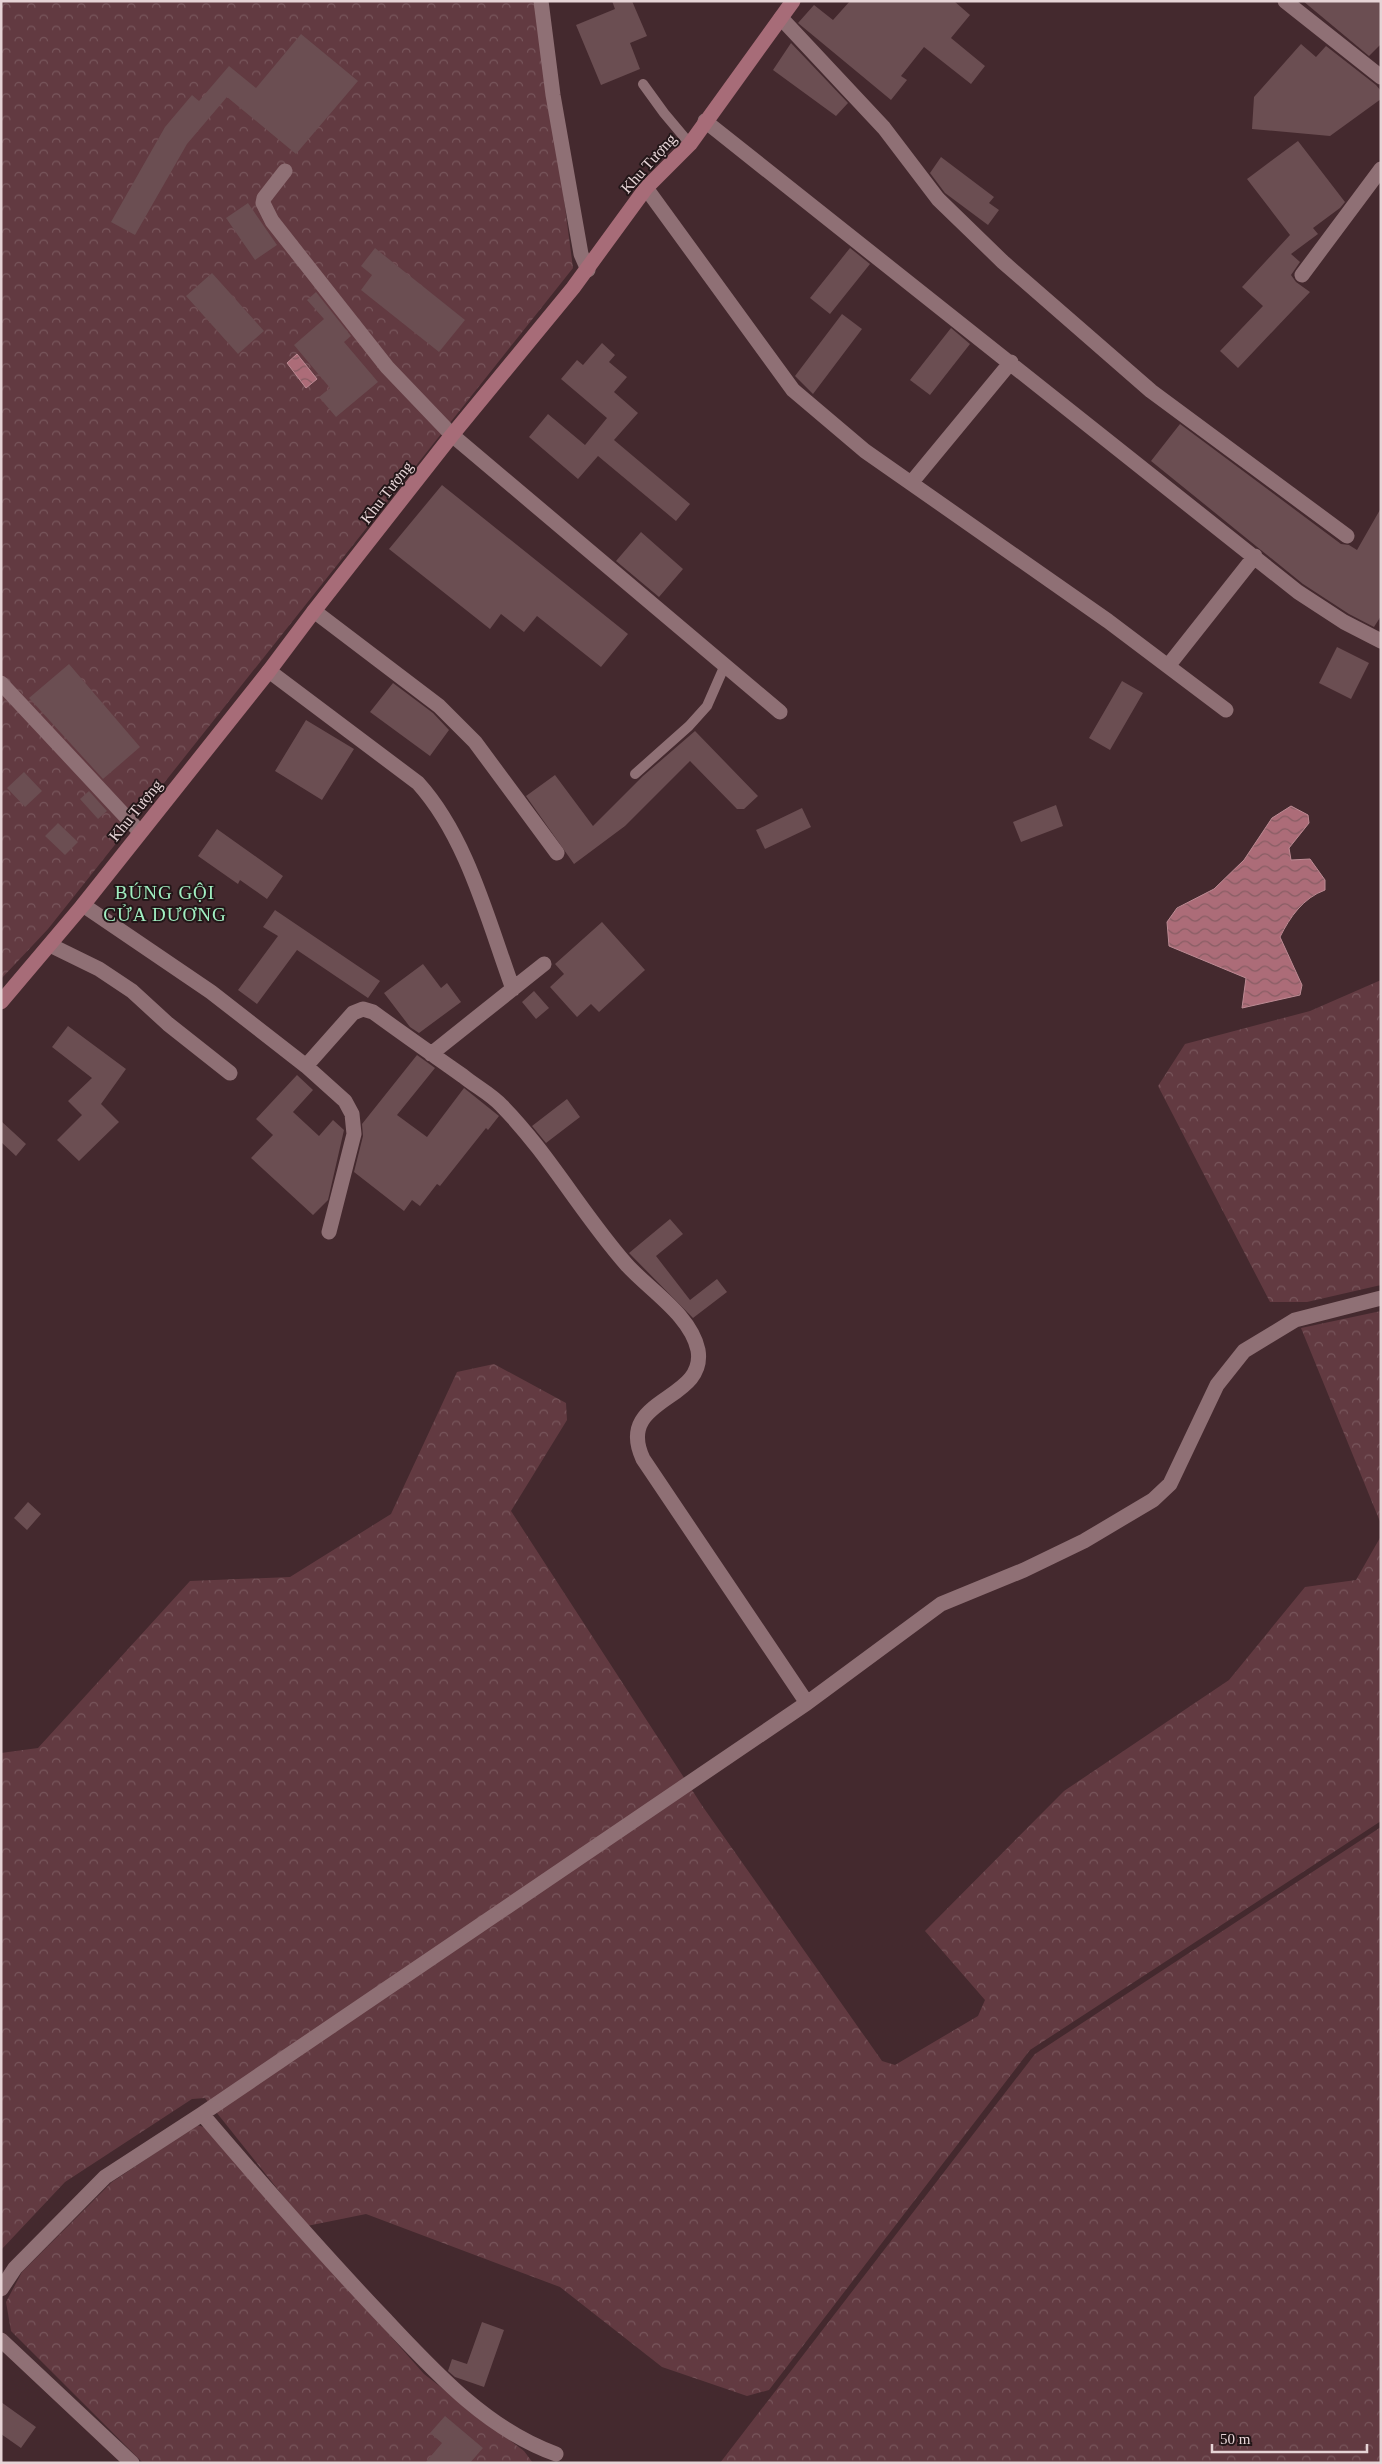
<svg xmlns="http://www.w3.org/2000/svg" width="1382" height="2464" viewBox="0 0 1382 2464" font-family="Georgia,serif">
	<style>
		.forest { fill: url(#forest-crowns) }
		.water { fill: url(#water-waves); stroke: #bd8b94 }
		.building { fill: #6b4e52 }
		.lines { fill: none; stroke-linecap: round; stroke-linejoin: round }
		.lane { stroke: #8f7075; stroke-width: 10 }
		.street { stroke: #8f7075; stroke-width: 15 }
		.secondary { stroke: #a76c78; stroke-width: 15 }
		.labels { text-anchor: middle; stroke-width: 4; stroke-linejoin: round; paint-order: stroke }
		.street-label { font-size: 16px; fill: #e6d4d6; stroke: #231618 }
		.quarter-label { font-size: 19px; letter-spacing: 1px; fill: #a1f0c2; stroke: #231618 }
	</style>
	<defs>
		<pattern id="forest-crowns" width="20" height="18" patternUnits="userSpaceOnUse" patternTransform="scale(1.25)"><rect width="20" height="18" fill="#623a41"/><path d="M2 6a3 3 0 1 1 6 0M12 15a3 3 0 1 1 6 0" fill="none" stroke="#78565c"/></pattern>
		<pattern id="water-waves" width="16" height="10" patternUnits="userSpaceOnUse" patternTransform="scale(1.25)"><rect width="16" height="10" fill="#ac6c78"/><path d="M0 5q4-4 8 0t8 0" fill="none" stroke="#885d64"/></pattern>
	</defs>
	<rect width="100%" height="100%" fill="#44292e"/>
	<!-- forest -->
	<path class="forest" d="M1,1H538L573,268L48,929L1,979Z
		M1381,980V1285L1307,1302H1270L1158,1086L1185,1044L1310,1011Z
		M1381,1311V1524L1301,1328Z
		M494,1364L566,1403L567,1420L511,1511L703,1807L882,2061L895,2065L978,2016L985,2000L925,1931L1064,1791L1229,1680L1305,1587L1356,1580L1381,1536V1821L1030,2050L769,2390L747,2396L662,2367L560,2287L366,2214L307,2226L205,2098L192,2099L65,2182L1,2250V1753L38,1748L190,1581L290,1577L391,1514L457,1372Z
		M1381,1827V2463H720L1035,2054Z
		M197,2125L207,2128L424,2374L524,2451L533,2463H143L11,2331L6,2302L22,2272L112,2182Z"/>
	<!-- water -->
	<path class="water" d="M297,354L317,379L306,388L287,363Z
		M1291,806L1308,815L1309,823L1289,848L1291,860L1310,859L1325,880V890C1303,898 1290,917 1280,937L1302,985L1300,995L1242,1008L1246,978L1169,946L1167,922L1177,908L1214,889L1244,860L1272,818Z"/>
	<!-- building -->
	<path class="building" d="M612,1H632L647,36L630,43L640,69L601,85L576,25L615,9Z
		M850,1H954L970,15L951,38L985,66L971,84L924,47L901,76L907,80L891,100L798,23L814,5L833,20Z
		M1303,1H1381V44L1369,56Z
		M301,34L358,81L296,154L227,97L187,144L135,235L111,222L165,127L192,95L199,101L229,66L256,88Z
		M791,43L848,103L836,116L773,70Z
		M1301,44L1316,57L1326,46L1376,85L1381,91V99L1330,136L1252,129L1254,97Z
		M1298,141L1345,202L1340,208L1313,228L1318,234L1291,254L1300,262L1291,275L1296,282L1310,292L1238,368L1220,351L1263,306L1242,287L1290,235L1247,179Z
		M941,157L994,197L989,203L999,210L988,225L945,193L930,173Z
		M248,203L277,245L255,260L226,218Z
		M375,248L465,320L439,352L361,290L372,275L361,266Z
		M850,248L870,264L830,314L810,298Z
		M212,273L264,331L238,354L186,296Z
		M316,292L351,336L344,342L378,382L336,417L319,397L330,388L294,345L324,319L307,300Z
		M842,314L862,329L813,394L795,376Z
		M951,328L970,344L930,395L910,380Z
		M602,343L615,355L609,362L627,377L614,392L638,413L614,440L690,504L676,521L598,456L578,479L529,437L548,414L585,445L607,418L561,379L577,360L583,365Z
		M1180,424L1341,544L1349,545L1357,550L1381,508V616L1374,627L1349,614L1303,584L1151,461Z
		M442,485L628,634L601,667L537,616L524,632L501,614L490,629L389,549Z
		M641,532L683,569L659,597L616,561Z
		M1337,647L1369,663L1351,699L1319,683Z
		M69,664L140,747L103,779L29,698Z
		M1122,681L1143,693L1110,750L1089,738Z
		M393,683L433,713L449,730L430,756L370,712Z
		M306,720L354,749L322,800L275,771Z
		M695,731L758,796L744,809H737L690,761L625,826L574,864L526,796L555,775L593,826L643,776Z
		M24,772L42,791L25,807L7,788Z
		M89,791L107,811L98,819L80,799Z
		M1056,805L1063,826L1021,842L1013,822Z
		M802,808L811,827L765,849L756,830Z
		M58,823L78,842L65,855L45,836Z
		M217,829L283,876L267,899L240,880L238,884L198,856Z
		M275,910L380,981L368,998L297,950L257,1004L238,990L278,936L263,927Z
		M602,922L645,970L599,1012L591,1004L577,1017L550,987L564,974L555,964Z
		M423,964L441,988L447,983L461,1002L419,1033L410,1027L384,993Z
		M534,991L549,1008L536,1019L522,1002Z
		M68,1026L126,1069L101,1104L119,1122L79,1161L57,1140L82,1115L68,1101L92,1078L52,1047Z
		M417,1055L435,1068L397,1115L427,1137L464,1088L499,1116L488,1130L486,1128L440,1186L437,1184L420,1206L412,1200L404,1211L354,1172L363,1136L362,1124Z
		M297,1075L313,1090L293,1112L319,1136L333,1120L344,1130L328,1200L313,1215L251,1158L273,1135L256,1119Z
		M567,1099L580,1117L546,1143L532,1126Z
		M1,1121L26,1144L16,1156L1,1142Z
		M670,1219L683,1234L656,1256L690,1300L717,1279L727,1292L693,1318L629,1253Z
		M28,1502L41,1514L27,1530L14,1518Z
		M482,2322L504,2330L484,2387L455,2377L448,2371L452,2359L467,2364Z
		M1,2402L36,2427L21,2448L1,2434Z
		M445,2416L483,2448L470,2463H425L442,2443L430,2433Z"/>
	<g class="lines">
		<!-- lane -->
		<path class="lane" d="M643,84L664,113L690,144
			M635,774L689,726L707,706L725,665"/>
		<!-- street -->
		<path class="street" d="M541,1L553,95L581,254L588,270
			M1285,1L1381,77
			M781,18L884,128L938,199L1003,262L1151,391L1347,536
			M705,121L1298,592L1344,622L1381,641
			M285,171L264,198L263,203L272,221L387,367L452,435L780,712
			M646,188L793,390L865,451L1108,621L1226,710
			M1302,275L1381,169
			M911,483L1011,362
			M314,611L439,706L475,742L557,853
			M1168,666L1255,556
			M269,671L418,783C467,837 488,921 513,989
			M1,683L140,832
			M83,905L211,992L306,1066L345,1101L352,1114L354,1134L329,1232
			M50,945L99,969L132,991L168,1024L230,1073
			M431,1054L544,964
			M306,1066L353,1013L363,1009L373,1012C403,1034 433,1055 463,1076C475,1086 491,1094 502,1106C549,1154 582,1214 626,1264C648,1289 691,1315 698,1350C707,1402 614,1397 643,1459L807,1703
			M202,2114C261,2183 321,2252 384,2318C434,2371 486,2429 556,2454
			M1,2289L15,2268L105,2177L202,2114L807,1703L941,1604L1024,1570L1084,1541L1153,1500L1170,1484L1217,1385L1244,1351L1295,1320L1381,1298
			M1,2340L132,2463"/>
		<!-- secondary -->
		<path class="secondary" d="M1,1002L83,905L269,671L314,611L452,435L573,288L646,188L690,144L793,1"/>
	</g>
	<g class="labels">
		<!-- street labels -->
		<g class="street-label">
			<text transform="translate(648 163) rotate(-48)" y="6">Khu Tượng</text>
			<text transform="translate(386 492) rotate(-52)" y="6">Khu Tượng</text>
			<text transform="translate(135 810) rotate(-51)" y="6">Khu Tượng</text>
		</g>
		<!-- quarter labels -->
		<g class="quarter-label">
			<text x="165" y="899">BÚNG GỘI<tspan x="165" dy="22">CỬA DƯƠNG</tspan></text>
		</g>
	</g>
	<!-- border -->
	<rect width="1382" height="2464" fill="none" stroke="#e6d4d6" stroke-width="5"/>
	<!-- scale -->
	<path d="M1212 2444v8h155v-8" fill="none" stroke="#e6d4d6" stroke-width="2.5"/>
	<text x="1220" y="2444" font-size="15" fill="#e6d4d6" stroke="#231618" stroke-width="4" paint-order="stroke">50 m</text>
</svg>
